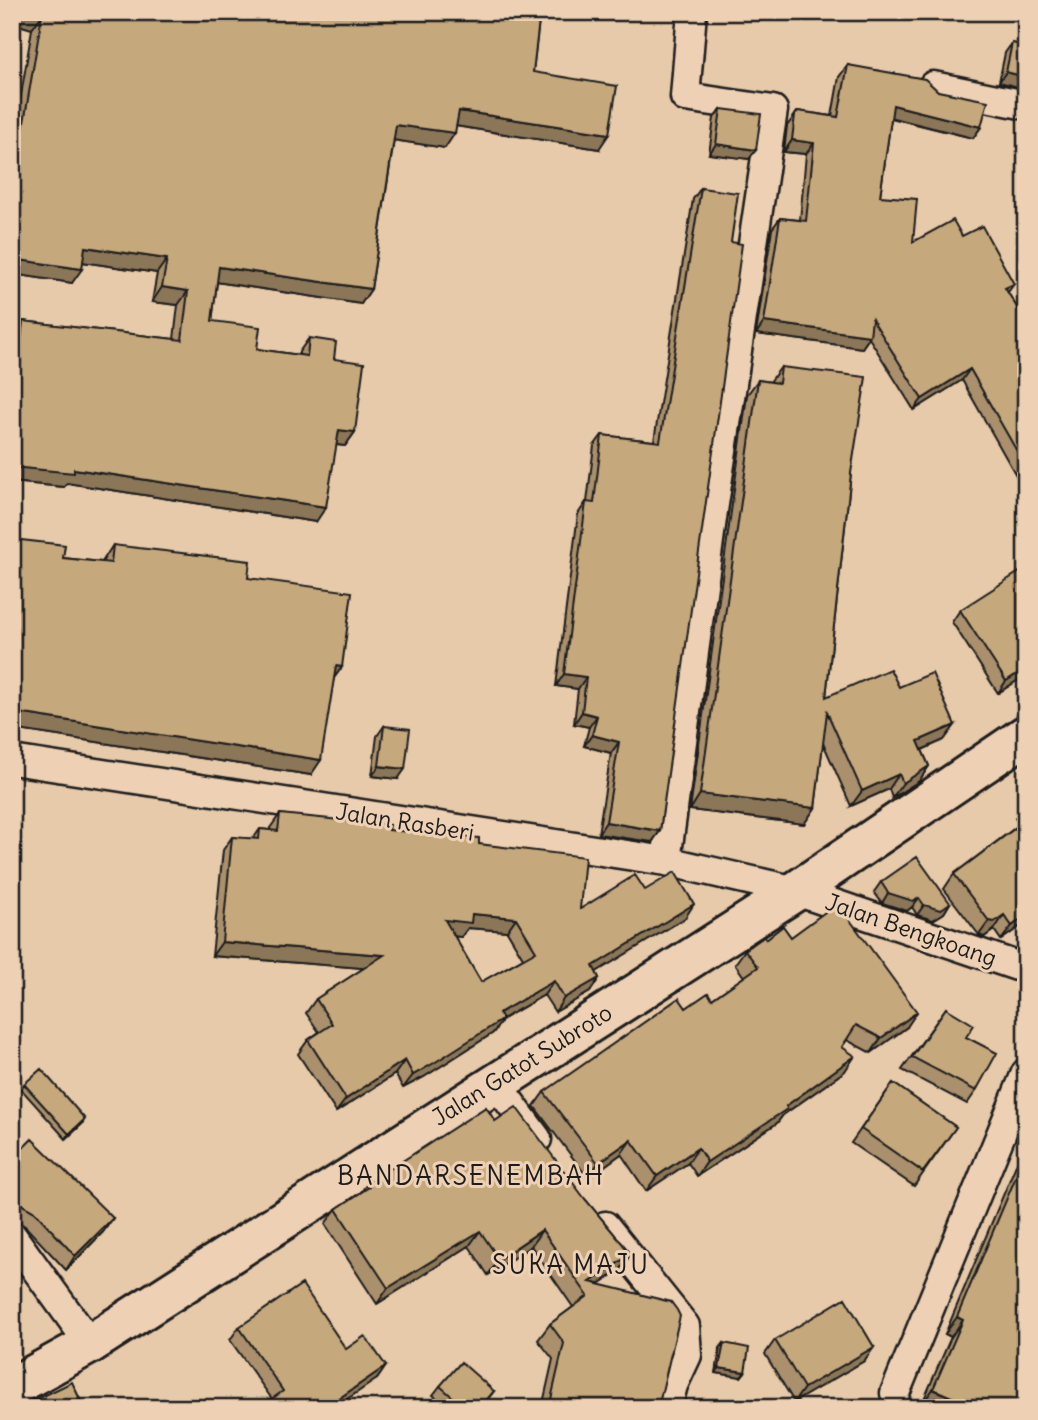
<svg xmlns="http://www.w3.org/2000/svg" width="1038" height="1420" viewBox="0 0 1038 1420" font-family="Delius,sans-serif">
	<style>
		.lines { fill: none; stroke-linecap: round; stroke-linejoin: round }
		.street-casing { stroke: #1c1c1c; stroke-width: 33 }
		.secondary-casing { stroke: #1c1c1c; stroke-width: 44 }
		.street { stroke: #eed1b4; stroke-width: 28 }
		.secondary { stroke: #eed1b4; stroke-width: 38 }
		.wall { fill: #aa906c; stroke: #1c1c1c; stroke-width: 2; fill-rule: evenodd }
		.shaded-wall { fill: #8b7658; stroke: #1c1c1c; stroke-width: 2 }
		.building { fill: #c6a87d; stroke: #1c1c1c; stroke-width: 2; fill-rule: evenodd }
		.labels { text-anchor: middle; stroke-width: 6; stroke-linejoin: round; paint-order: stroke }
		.street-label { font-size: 23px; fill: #1c1c1c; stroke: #eed1b4 }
		.quarter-label { font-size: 26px; letter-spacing: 2px; fill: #1c1c1c; stroke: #eed1b4 }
	</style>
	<rect width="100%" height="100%" fill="#e7caaa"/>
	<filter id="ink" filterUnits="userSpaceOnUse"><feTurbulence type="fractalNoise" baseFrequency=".0143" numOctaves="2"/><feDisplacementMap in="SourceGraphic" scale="14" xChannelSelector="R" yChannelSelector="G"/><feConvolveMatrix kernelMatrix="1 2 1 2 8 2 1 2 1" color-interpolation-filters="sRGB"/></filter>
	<g filter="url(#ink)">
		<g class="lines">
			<defs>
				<path id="street" d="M933,86L1026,105
					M12,760L666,861L796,891L1026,969
					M666,861L713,511L773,110L685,97L692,12
					M495,1082L537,1139
					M605,1226L685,1326L687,1355L673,1385L667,1408
					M12,1236L90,1344
					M895,1393L1026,1073"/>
				<path id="secondary" d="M12,1387L90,1344L796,891L1026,735"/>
			</defs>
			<!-- street casing -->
			<use href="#street" class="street-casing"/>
			<!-- secondary casing -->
			<use href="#secondary" class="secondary-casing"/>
			<!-- street -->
			<use href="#street" class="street"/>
			<!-- secondary -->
			<use href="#secondary" class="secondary"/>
		</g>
		<!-- wall -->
		<path class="wall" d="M12,12H540L533,72L599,149L456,126L445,148L394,140L371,289L361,304L217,282L212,321L257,349L299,355V352L309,338L334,359L355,432L345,446L336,445L316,522L67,483L64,487L12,482V343L13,335L23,321L174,339L178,305L152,302L157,273L83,262L72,283L12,274V149L32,29Z
			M1012,43L1026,46V89L999,82L1005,53Z
			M848,65L938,91L981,127L973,138L891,118L880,196L913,242L962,236L1008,293L1026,322V493L962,380L914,410L869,338L862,348L756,334L772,229L780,218L800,220L806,154L784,152L787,126L798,111L832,116L839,77Z
			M721,109L749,159L709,154L714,118Z
			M701,188L731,242L660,831L652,842L598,834L611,753L584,746L589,727L574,724L578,689L556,686L578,514L586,502H587L594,446L602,435L654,441L693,199Z
			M781,367L851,473L826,697L899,687L955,725L944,740L922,750L929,766L919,781L892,798L889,789L851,806L823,743L815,808L804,824L690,810L747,395L758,380L770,382Z
			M12,539L63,558L102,562L113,545L248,578L342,667L334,678L311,775L12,729Z
			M960,610L1026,675L998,693L952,622Z
			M384,726L398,779L372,776L377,736Z
			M1026,802V922L1001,940L994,930L984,937L979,935L944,889L954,874L1020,824L1015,818Z
			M280,814L479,844L580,909L645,890L685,918L596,972L599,978L590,992L555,1012L544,995L503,1019L493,1033L424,1077L403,1088L395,1074L336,1112L298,1054L308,1040L319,1032L306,1013L316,999L364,968L212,956L223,850L232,837L253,839L260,829L270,830V828ZM468,928L507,931L523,958L481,982L454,936L461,937Z
			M881,882L950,903L944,913L933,920L917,915L912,907L907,911L882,903L874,892Z
			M791,937L907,1027L871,1053L847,1040L842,1047L845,1071L783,1115L777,1123L697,1176L688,1163L646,1191L621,1154L588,1178L534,1106L544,1092L686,1008L712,999L744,977L735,964L745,950L766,939Z
			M946,1008L966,1037L976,1091L967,1104L902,1070Z
			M893,1083L956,1127L914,1186L851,1143Z
			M24,1084L82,1124L66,1139L21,1089Z
			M495,1121L585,1199L631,1254L620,1270L599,1284L658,1408H542L553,1359L538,1340L550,1324L573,1307L531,1246L488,1275L469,1246L377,1304L325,1224L336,1209L360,1193L367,1184Z
			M1026,1141V1391L1019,1408H925L921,1406L951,1337L945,1334Z
			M12,1159L113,1218L103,1232L66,1270L25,1226L12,1218Z
			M239,1327L346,1349L386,1366L377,1379L272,1399L230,1340Z
			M775,1340L874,1347L864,1361L794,1402L765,1354Z
			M724,1343L745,1372L741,1377L716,1373L720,1348Z
			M440,1386L494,1391L481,1408H447L433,1395Z
			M33,1401L84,1408H29Z"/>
		<!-- shaded-wall -->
		<path class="shaded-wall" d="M12,12H34L42,15L32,29L12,23Z
			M1006,72L1026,77V89L999,82Z
			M893,105L981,127L973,138L885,116Z
			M459,111L609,134L599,149L449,125Z
			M396,125L455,133L445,148L386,139Z
			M792,140L814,143L806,154L784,152Z
			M716,144L756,150L749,159L709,154Z
			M85,247L167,259L157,273L75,261Z
			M12,259L82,269L72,283L12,274Z
			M219,267L371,289L361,304L209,281Z
			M1014,284L1006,295L1005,288Z
			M162,287L188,291L178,305L152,302Z
			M764,322L870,336L862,348L756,334Z
			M970,369L962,380L914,410L922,399Z
			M339,430L355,432L345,446L329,444Z
			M12,467L74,469L326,507L316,522L67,483L64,487L12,482Z
			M336,666L342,667L331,682Z
			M1026,668V675L998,693L1006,681Z
			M564,674L586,677L578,689L556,686Z
			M12,712L321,760L311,775L12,729Z
			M582,712L597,716L589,727L574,724Z
			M955,725L944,740L908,756L918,741Z
			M592,735L619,742L611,753L584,746Z
			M379,766L405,769L398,779L372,776Z
			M929,766L919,781L892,798L903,783Z
			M899,774L889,789L851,806L862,791Z
			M700,794L815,808L804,824L690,810Z
			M606,822L660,831L652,842L598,834Z
			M888,893L919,898L912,907L907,911L882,903Z
			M950,903L944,913L933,920L917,915L924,905Z
			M694,904L685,918L583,980L593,966Z
			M472,914L516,918L507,931L468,928L461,937L435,934L445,920Z
			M1004,915L994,930L984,937L979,935L989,921Z
			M1026,915V922L1001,940L1012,926Z
			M222,942L384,955L374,969L212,956Z
			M599,978L590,992L555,1012L564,998Z
			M554,981L544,995L490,1026L499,1013Z
			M917,1012L907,1027L871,1053L881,1038Z
			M503,1019L493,1033L424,1077L403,1088L413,1075Z
			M855,1056L845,1071L783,1115L777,1123L697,1176L707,1162Z
			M405,1060L395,1074L336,1112L346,1099Z
			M85,1119L82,1124L66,1139L69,1134Z
			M631,1140L621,1154L588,1178L598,1163Z
			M698,1148L688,1163L646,1191L657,1176Z
			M113,1218L103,1232L66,1270L75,1256Z
			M542,1230L531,1246L488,1275L499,1259Z
			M480,1231L469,1246L377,1304L388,1288Z
			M631,1254L620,1270L586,1293L590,1282Z
			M957,1317L963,1320L951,1337L945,1334Z
			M874,1347L864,1361L794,1402L804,1388Z
			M386,1366L377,1379L334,1408H325Z
			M719,1368L745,1372L741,1377L716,1373Z
			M933,1389L977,1408H925L921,1406Z"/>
		<!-- building -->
		<path class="building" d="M34,12H195L205,14V12H540L533,72L617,86L609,134L459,111L455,133L396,125L371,289L219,267L212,321L260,327L257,349L307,356L309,338L336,342L334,359L364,363L355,432L339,430L326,507L74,469V473L12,467V423L23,321L182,340L188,291L162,287L167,259L85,247L82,269L12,259V195L42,15Z
			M1012,43L1026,46V77L1006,72Z
			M848,65L925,79L938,91L988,101L981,127L893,105L880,196L917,199L913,242L953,220L962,236L982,226L1014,284L1005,288L1026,322V467L970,369L922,399L872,319L870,336L764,322L780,218L806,221L814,143L792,140L795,115L798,111L838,117Z
			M721,109L761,114L756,150L716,144Z
			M701,188L738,193L731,242L742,244L660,831L606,822L619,742L592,735L597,716L582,712L586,677L564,674L586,502L594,503L602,435L660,442Z
			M781,367L866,377L851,473L826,697L890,669L899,687L932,673L955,725L918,741L929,766L903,783L899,774L862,791L827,712L815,808L700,794L758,380L779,383Z
			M12,539L65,545L63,558L111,563L113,545L250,561L248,578L352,592L342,667L336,666L321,760L12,712Z
			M1024,569L1026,571V668L1006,681L960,610Z
			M384,726L410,729L405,769L379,766Z
			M280,814L390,825L389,830L479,838V844L585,857L580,909L635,875L645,890L675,872L694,904L593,966L599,978L564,998L554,981L499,1013L503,1019L434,1063L413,1075L405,1060L346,1099L308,1040L332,1024L316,999L384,955L222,942L232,837L259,839L260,829L278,831ZM472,914L516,918L536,951L481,982L445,920L471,923Z
			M1026,820V915L1012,926L1004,915L994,922L989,921L954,874Z
			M917,857L950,903L940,910L924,905L919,898L913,901L888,893L881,882Z
			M836,904L839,905L917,1012L881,1038L856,1025L842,1047L855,1056L786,1106L787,1109L707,1162L698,1148L657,1176L631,1140L598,1163L544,1092L679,998L686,1008L708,993L712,999L758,967L745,950L765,936L766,939L783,926L791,937Z
			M946,1008L974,1025L966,1037L997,1053L976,1091L912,1057Z
			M41,1069L85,1119L69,1134L24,1084Z
			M893,1083L956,1127L923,1172L861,1129Z
			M486,1107L495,1121L516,1107L585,1199L631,1254L590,1282L671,1302L677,1310L680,1316L658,1408H549L564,1343L550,1324L588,1296L542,1230L499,1259L480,1231L388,1288L336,1209L369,1187L367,1184Z
			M32,1139L113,1218L75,1256L35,1212L24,1206L12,1195V1159Z
			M1026,1153V1391L1019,1408H977L933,1389L963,1320L957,1317Z
			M302,1284L346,1349L365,1336L386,1366L325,1408H259L283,1391L239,1327Z
			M845,1298L874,1347L804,1388L775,1340Z
			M724,1343L749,1348L745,1372L719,1368Z
			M461,1362L494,1391L480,1408H465L440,1386Z
			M72,1382L84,1408H37L33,1401Z"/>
	</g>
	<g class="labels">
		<!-- street labels -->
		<g class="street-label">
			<text transform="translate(405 822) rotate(9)" y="8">Jalan Rasberi</text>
			<text transform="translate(911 930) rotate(19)" y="8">Jalan Bengkoang</text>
			<text transform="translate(522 1065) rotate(-32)" y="8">Jalan Gatot Subroto</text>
		</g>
		<!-- quarter labels -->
		<g class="quarter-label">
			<text x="471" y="1185">BANDARSENEMBAH</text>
			<text x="571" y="1274">SUKA MAJU</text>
		</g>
	</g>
	<!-- margin -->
	<rect width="1038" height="1420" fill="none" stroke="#eed1b4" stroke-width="42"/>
	<rect x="21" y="21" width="996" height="1378" fill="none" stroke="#1c1c1c" stroke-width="2.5" filter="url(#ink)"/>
</svg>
